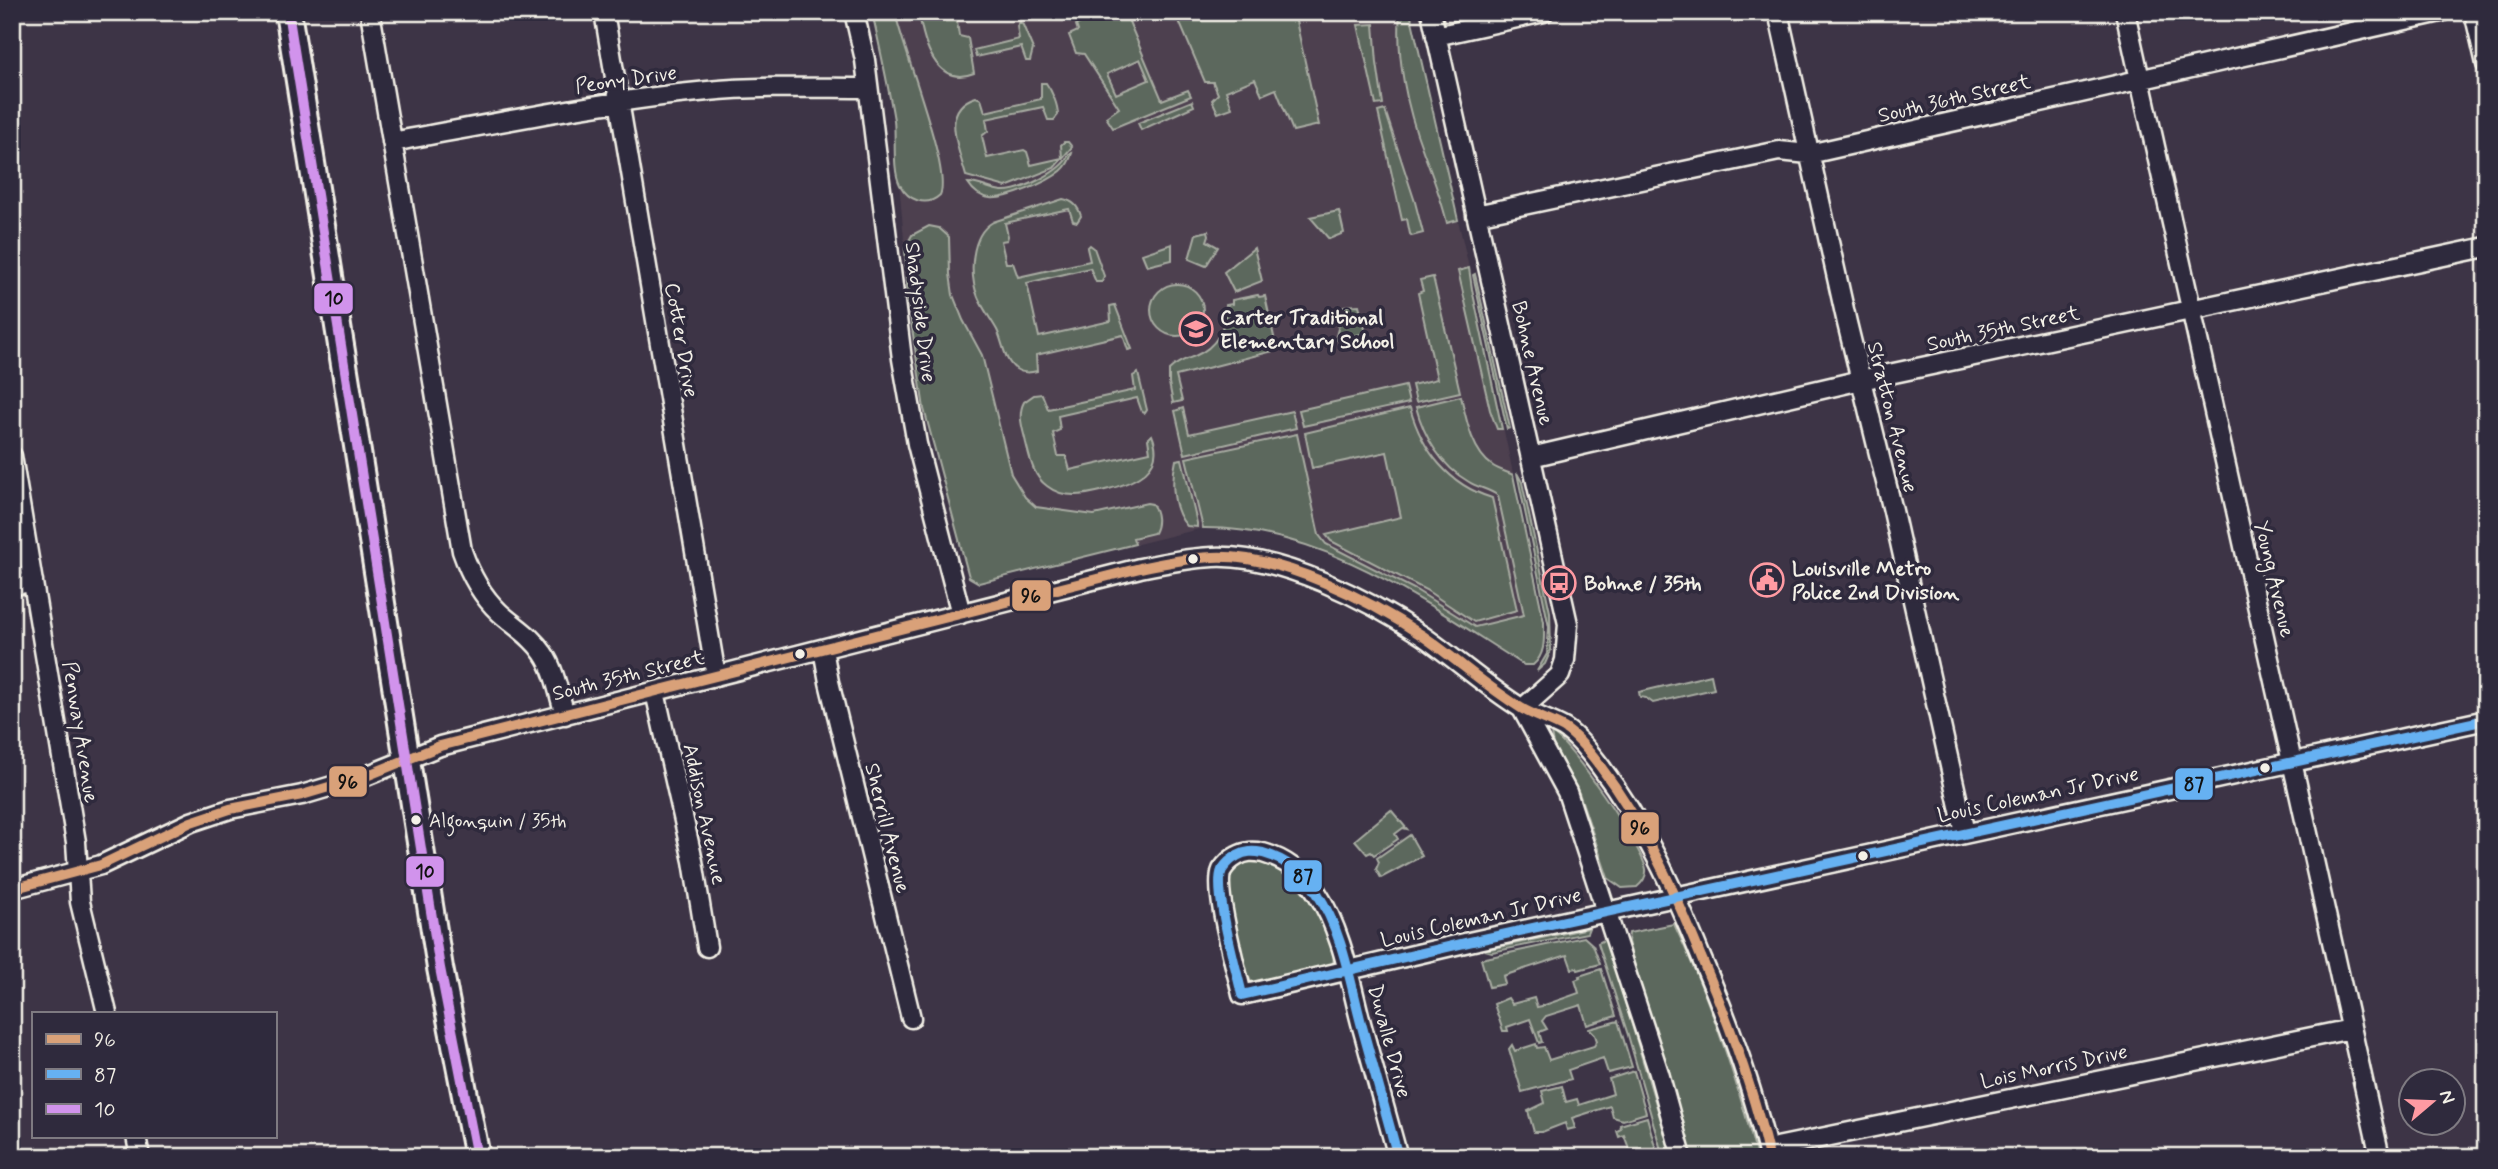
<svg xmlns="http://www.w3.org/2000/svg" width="2498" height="1169" viewBox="0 0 2498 1169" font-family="Mynerve,sans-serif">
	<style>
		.built { fill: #4e4050 }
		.green { fill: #5c685d; stroke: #a8aca2; stroke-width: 2; fill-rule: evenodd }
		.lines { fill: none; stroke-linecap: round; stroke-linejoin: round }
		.street-casing { stroke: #f4f1e8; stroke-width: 23 }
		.secondary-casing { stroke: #f4f1e8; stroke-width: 30 }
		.street { stroke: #2f2a3d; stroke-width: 18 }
		.secondary { stroke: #2f2a3d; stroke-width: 24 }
		.bus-1-casing { stroke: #2f2a3d; stroke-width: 16 }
		.bus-2-casing { stroke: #2f2a3d; stroke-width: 16 }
		.bus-3-casing { stroke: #2f2a3d; stroke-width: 16 }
		.bus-1 { stroke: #d9a179; stroke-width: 10 }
		.bus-2 { stroke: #66b1f2; stroke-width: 10 }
		.bus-3 { stroke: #d193ec; stroke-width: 10 }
		.bus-dot { fill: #f4f1e8; stroke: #2f2a3d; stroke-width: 2.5 }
		.labels { text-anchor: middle; stroke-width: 7; stroke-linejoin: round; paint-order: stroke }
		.bus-label { font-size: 19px; fill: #f4f1e8; stroke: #2f2a3d; text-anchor: start }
		.street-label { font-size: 21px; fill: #f4f1e8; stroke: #2f2a3d }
		.poi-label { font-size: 21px; font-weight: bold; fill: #f4f1e8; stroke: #2f2a3d; text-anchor: start }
		.line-badge { stroke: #2f2a3d; stroke-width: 2.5 }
		.pale-badge-label { font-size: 19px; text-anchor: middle; font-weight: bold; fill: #111 }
	</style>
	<rect width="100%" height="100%" fill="#3d3446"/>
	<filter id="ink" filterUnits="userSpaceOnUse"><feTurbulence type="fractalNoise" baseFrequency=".0143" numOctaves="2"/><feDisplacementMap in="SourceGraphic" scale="14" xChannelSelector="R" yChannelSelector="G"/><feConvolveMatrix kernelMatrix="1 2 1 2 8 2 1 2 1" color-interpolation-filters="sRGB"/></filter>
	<g filter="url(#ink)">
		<!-- built -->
		<path class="built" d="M872,12H1410L1469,268L1541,604L1544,646L1538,662L1528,666L1524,665L1402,589L1353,564L1294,540L1256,530L1203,528L987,581L979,583L970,577L924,409L914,355L894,123Z"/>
		<!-- green -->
		<path class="green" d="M872,12H895C902,47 952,171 940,195C926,208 908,200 900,185C892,170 896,137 894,120C888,84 880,48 872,12Z
			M919,12H959L956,14L959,36L968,38L974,73C936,88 923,42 919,12Z
			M1107,12H1125L1162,100L1188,90L1191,96L1113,128L1106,117L1119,108L1084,54L1076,53L1069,35L1078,31L1076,25ZM1140,59L1149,80L1116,94L1107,74Z
			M1216,12H1294L1319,125L1293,131L1276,89L1262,95L1255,79L1226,91L1232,108L1218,113L1212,100L1218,94L1213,82H1205L1179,21Z
			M1400,12H1410L1458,220L1447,223C1441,197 1432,175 1423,151C1407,109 1396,57 1400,12Z
			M1020,22L1023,25L1033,49L1030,61H1026L1021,47L976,57L974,50L1019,39L1017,26Z
			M1374,24L1377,63L1383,104L1376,105L1358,25Z
			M1041,83H1046C1052,91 1058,105 1058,115L1054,120H1048L1043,107L986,119L988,131L982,136L987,158L1024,150L1027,152L1031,165L1062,158L1061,145L1064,142H1068L1072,147L1054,168L1006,187L966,176C959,149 939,108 976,97L981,99L985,112L1041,99Z
			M1192,101L1194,106L1141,130L1138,123Z
			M1385,110L1415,202L1423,233L1412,236L1410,234L1407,219L1402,220L1378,112Z
			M1072,153C1070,160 1067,166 1061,171C1048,182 1006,200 990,198C979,197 973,191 968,183C980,183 990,190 1002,191C1020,192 1063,171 1069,154Z
			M1063,199C1073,201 1078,206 1081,216L1077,222L1073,221L1069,209L1005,223L1008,236L1007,240L1001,241L1006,263H1013L1018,277L1090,261L1087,248L1090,245L1094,248L1104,276L1102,282H1096L1090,268L1027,283L1039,337L1111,321L1110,306L1115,305L1132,349L1128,350L1123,335L1036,355L1037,371C1030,373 1022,373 1016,369C1004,361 1003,342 997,330C991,319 983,309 978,297C969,275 970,235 993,222Z
			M1339,211L1344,233L1329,239L1310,217Z
			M929,226L939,228L949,237L950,274L953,295L963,320L982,355L1011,474L1025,497L1036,507L1094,515L1147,503L1152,504C1158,512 1159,524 1154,533L1133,538L1135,544L979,583L969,577L924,409L908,301L905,248L912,235Z
			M1208,231L1209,235L1207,241L1218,247L1206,266L1189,259L1196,234Z
			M1172,244V260L1147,266L1142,254Z
			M1254,248L1262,281L1234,292L1224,272Z
			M1469,268L1472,289L1502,429H1497L1490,410L1458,271Z
			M1475,274L1510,428L1507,429L1473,275Z
			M1433,277L1460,392L1416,402L1412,385L1437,379L1418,293L1423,291L1420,280Z
			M1151 310a26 26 0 1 1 52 0a26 26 0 1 1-52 0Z
			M1258,295L1259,297L1265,296L1276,346L1272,347L1273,351L1176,376L1182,401L1173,403L1169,383V370C1177,362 1185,360 1195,356C1216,347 1226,329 1226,305L1232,304V300Z
			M1359,305L1366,333L1335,340L1344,306Z
			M1138,373L1147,410L1145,413L1142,412L1137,398L1058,416L1060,430L1053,433L1058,456H1066L1070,470L1150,452L1148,439L1152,435C1166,469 1135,482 1109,489C1088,494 1066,501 1047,486C1033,476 1030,459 1026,443C1023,429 1017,415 1024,402L1034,395L1042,394L1048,409L1135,390L1133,376Z
			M1405,386L1409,403L1303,426L1299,410Z
			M1461,396C1466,419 1472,452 1493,466C1499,470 1507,472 1513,475L1544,622C1544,638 1546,654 1533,665H1524C1425,603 1325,527 1203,528L1186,458L1297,434L1319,535L1326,544L1416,590L1475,627L1524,615L1498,496C1490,489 1478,488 1469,482C1441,466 1424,437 1416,407Z
			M1183,408L1189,434L1292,411L1296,428L1185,454L1175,411Z
			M1410,408C1422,451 1449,485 1492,498L1517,610L1474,622L1426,590L1331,541L1326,535L1401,517L1387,452L1312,468L1305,433Z
			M1182,459L1197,523V527L1187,526C1172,510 1171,481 1176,460Z
			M1517,473L1522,482L1550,612L1551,650L1545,664L1537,671L1547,654L1549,627Z
			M1711,675L1714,689L1653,703L1646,698L1640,697L1639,692Z
			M1551,733C1570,741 1642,847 1646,869C1647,877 1643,882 1637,887L1622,888L1608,878L1579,793L1553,745Z
			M1391,810L1407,829L1403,828L1395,834L1398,839L1374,855L1371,852L1367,854L1355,840Z
			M1410,835L1422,856L1381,878L1376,869L1379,862L1377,858Z
			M1249,860C1288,857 1318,908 1329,940C1332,949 1336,957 1332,966L1255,984L1251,982C1243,966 1223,887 1231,873C1235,866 1241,863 1249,860Z
			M1674,924C1710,998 1736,1077 1757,1157H1692L1628,942L1629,933Z
			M1589,928L1587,933L1492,952L1485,950Z
			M1584,937L1593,945L1600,964L1578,970L1577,968L1572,969L1567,955L1503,976L1505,984L1489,987L1481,959Z
			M1606,939L1672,1157H1663L1628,1035L1598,943Z
			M1601,969L1616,1016L1587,1025L1581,1005L1546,1016L1542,1021L1547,1029L1539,1032L1542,1042L1539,1043L1530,1019L1507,1027L1508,1031H1503L1494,1004L1508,998L1512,1004L1534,998L1537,1007L1542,1006L1579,993L1575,980L1580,978L1579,976Z
			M1618,1021L1632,1067L1608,1073L1603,1058L1568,1070L1571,1079L1522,1092L1509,1049L1512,1045L1515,1051L1536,1044L1537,1048L1544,1047L1549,1060L1594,1046L1597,1041L1595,1035L1589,1029Z
			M1634,1071L1646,1113L1623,1120L1613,1117L1610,1106L1572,1118L1575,1128L1567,1130L1565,1123L1542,1132H1534L1528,1111L1545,1103L1542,1091L1562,1086L1566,1102L1577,1099L1579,1105L1613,1094L1609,1079Z
			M1647,1117L1658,1157H1622L1631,1154L1624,1135L1619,1137L1617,1131L1621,1129L1620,1125Z"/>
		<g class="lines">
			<defs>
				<path id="street" d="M370,12L462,551C470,574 481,595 499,612C514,626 531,635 543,653C555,670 559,695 565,715
					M604,12L716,676
					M854,12L865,60L902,359L917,444L961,614
					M1431,12L1568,624L1565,660L1560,675L1522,709
					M1778,12L1847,323L1893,511L1965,833
					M2125,12L2380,1157
					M2474,12L2486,64
					M1436,36L1544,12
					M392,142C497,123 602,101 708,91C761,86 815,88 868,88
					M1476,215L1779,151L1809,154L2441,12
					M12,456L76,842L80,902L107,1013
					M1531,457L1861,380L2486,247
					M12,586L33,581
					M823,649L829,682L911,1018
					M655,692L693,861L707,947
					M1522,709L1567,792L1659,1073L1682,1157
					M12,889L101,865L191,822L230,809L302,795L366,776L440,746L1140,568C1164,563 1188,558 1213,557C1280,554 1369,600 1423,636C1456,659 1487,687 1521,708C1534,716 1550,720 1564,728C1577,736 1591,754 1600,766C1644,824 1674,890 1701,957C1729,1022 1753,1088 1769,1157
					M136,1136L140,1157
					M1767,1149L2351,1029
					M1398,1157C1386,1112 1373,1068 1361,1023C1350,981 1342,931 1317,893C1305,874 1285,859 1263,853C1253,851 1246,851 1237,856C1231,859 1226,864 1222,870C1213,890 1237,971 1242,995L1469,942L2486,720"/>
				<path id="secondary" d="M288,12L440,968L477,1157"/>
			</defs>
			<!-- street casing -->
			<use href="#street" class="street-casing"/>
			<!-- secondary casing -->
			<use href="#secondary" class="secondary-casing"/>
			<!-- street -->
			<use href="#street" class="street"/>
			<!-- secondary -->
			<use href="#secondary" class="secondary"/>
			<defs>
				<path id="bus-1" d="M12,889L101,865L191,822L230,809L302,795L366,776L440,746L1140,568C1164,563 1188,558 1213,557C1280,554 1369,600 1423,636C1456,659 1487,687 1521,708C1534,716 1550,720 1564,728C1577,736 1591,754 1600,766C1644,824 1674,890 1701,957C1729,1022 1753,1088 1769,1157"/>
				<path id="bus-2" d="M1398,1157C1386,1112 1373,1068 1361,1023C1350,981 1342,931 1317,893C1305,874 1285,859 1263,853C1253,851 1246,851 1237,856C1231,859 1226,864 1222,870C1213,890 1237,971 1242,995L1469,942L2486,720"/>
				<path id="bus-3" d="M288,12L440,968L477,1157"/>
			</defs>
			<!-- bus-1 casing -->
			<use href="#bus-1" class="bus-1-casing"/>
			<!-- bus-2 casing -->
			<use href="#bus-2" class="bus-2-casing"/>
			<!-- bus-3 casing -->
			<use href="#bus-3" class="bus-3-casing"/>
			<!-- bus-1 -->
			<use href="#bus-1" class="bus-1"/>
			<!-- bus-2 -->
			<use href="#bus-2" class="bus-2"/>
			<!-- bus-3 -->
			<use href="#bus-3" class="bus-3"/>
		</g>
	</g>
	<!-- icons -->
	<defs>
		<symbol id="school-ring" viewBox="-11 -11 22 22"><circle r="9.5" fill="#2f2a3d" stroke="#ff9aa2" stroke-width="1.5"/><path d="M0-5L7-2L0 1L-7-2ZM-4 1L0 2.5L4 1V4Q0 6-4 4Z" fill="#ff9aa2"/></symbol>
		<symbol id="civic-ring" viewBox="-11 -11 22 22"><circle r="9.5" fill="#2f2a3d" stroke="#ff9aa2" stroke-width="1.5"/><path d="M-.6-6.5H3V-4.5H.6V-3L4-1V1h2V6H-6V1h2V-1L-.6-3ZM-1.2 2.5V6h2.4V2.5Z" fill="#ff9aa2"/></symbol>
		<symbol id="bus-ring" viewBox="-11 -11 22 22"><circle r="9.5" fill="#2f2a3d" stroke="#ff9aa2" stroke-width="1.5"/><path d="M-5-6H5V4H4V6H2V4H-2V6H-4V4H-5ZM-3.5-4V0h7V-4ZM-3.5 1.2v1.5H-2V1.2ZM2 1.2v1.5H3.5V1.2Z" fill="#ff9aa2"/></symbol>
	</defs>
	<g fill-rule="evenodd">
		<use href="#school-ring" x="1177" y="310" width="38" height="38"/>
		<use href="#civic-ring" x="1748" y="561" width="38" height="38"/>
		<use href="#bus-ring" x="1540" y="564" width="38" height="38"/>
	</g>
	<!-- markers -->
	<g class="bus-dot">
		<circle cx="1193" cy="559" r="6"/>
		<circle cx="800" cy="654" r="6"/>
		<circle cx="2265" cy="768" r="6"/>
		<circle cx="416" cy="820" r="6"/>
		<circle cx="1863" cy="856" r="6"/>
	</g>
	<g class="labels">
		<!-- bus labels -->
		<g class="bus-label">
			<text x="429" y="827">Algonquin / 35th</text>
		</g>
		<!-- street labels -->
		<g class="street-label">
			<text transform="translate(626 79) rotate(-8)" y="7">Peony Drive</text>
			<text transform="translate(1954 98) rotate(-13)" y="7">South 36th Street</text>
			<text transform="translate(921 312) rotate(83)" y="7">Shadyside Drive</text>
			<text transform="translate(2003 328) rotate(-12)" y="7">South 35th Street</text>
			<text transform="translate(682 340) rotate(80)" y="7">Cotter Drive</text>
			<text transform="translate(1533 363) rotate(77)" y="7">Bohne Avenue</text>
			<text transform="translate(1893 417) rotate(76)" y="7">Stratton Avenue</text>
			<text transform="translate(2275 579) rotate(77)" y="7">Young Avenue</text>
			<text transform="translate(628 675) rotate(-14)" y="7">South 35th Street</text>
			<text transform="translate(81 732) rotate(81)" y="7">Penway Avenue</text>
			<text transform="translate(2038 794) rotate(-12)" y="7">Louis Coleman Jr Drive</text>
			<text transform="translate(705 814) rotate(78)" y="7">Addison Avenue</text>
			<text transform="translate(888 828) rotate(76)" y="7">Sherrill Avenue</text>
			<text transform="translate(1481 917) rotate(-13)" y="7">Louis Coleman Jr Drive</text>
			<text transform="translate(1390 1041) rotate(75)" y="7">Duvalle Drive</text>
			<text transform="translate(2054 1066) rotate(-12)" y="7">Lois Morris Drive</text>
		</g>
		<!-- poi labels -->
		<g class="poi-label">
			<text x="1220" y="324">Carter Traditional<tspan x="1220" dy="24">Elementary School</tspan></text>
			<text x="1792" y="575">Louisville Metro<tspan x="1792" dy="24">Police 2nd Division</tspan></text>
			<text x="1584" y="590">Bohne / 35th</text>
		</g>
	</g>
	<g class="line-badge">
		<rect x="313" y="282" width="41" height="33" rx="7" fill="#d193ec"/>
		<rect x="1011" y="579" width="41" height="33" rx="7" fill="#d9a179"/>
		<rect x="328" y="765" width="40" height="33" rx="7" fill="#d9a179"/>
		<rect x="2174" y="767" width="40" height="34" rx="7" fill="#66b1f2"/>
		<rect x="1620" y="811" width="40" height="34" rx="7" fill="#d9a179"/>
		<rect x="405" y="855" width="40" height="33" rx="7" fill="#d193ec"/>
		<rect x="1283" y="859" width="40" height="34" rx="7" fill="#66b1f2"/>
	</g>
	<g class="pale-badge-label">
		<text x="334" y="305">10</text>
		<text x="1031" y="602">96</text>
		<text x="348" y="788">96</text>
		<text x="2194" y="791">87</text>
		<text x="1640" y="834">96</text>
		<text x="425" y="878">10</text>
		<text x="1303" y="883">87</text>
	</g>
	<!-- margin -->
	<rect width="2498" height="1169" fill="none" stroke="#2f2a3d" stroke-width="42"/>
	<rect x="21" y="21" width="2456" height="1127" fill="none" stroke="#f4f1e8" stroke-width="2.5" filter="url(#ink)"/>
	<!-- legend -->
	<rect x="32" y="1012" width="245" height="126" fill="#2f2a3d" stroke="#7e7a81" stroke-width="2"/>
	<rect x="46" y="1034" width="35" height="10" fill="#d9a179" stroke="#7e7a81" stroke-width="2"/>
	<text x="94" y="1046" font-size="21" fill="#f4f1e8">96</text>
	<rect x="46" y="1069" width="35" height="10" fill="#66b1f2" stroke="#7e7a81" stroke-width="2"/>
	<text x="94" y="1082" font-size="21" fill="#f4f1e8">87</text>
	<rect x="46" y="1104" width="35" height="10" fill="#d193ec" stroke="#7e7a81" stroke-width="2"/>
	<text x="94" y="1116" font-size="21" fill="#f4f1e8">10</text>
	<!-- north arrow -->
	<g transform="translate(2432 1102) rotate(71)"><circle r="33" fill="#2f2a3d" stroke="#7e7a81" stroke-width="2"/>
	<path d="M0-5L12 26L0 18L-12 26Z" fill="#ff9aa2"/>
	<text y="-10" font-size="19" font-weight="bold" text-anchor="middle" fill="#f4f1e8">N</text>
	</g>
</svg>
